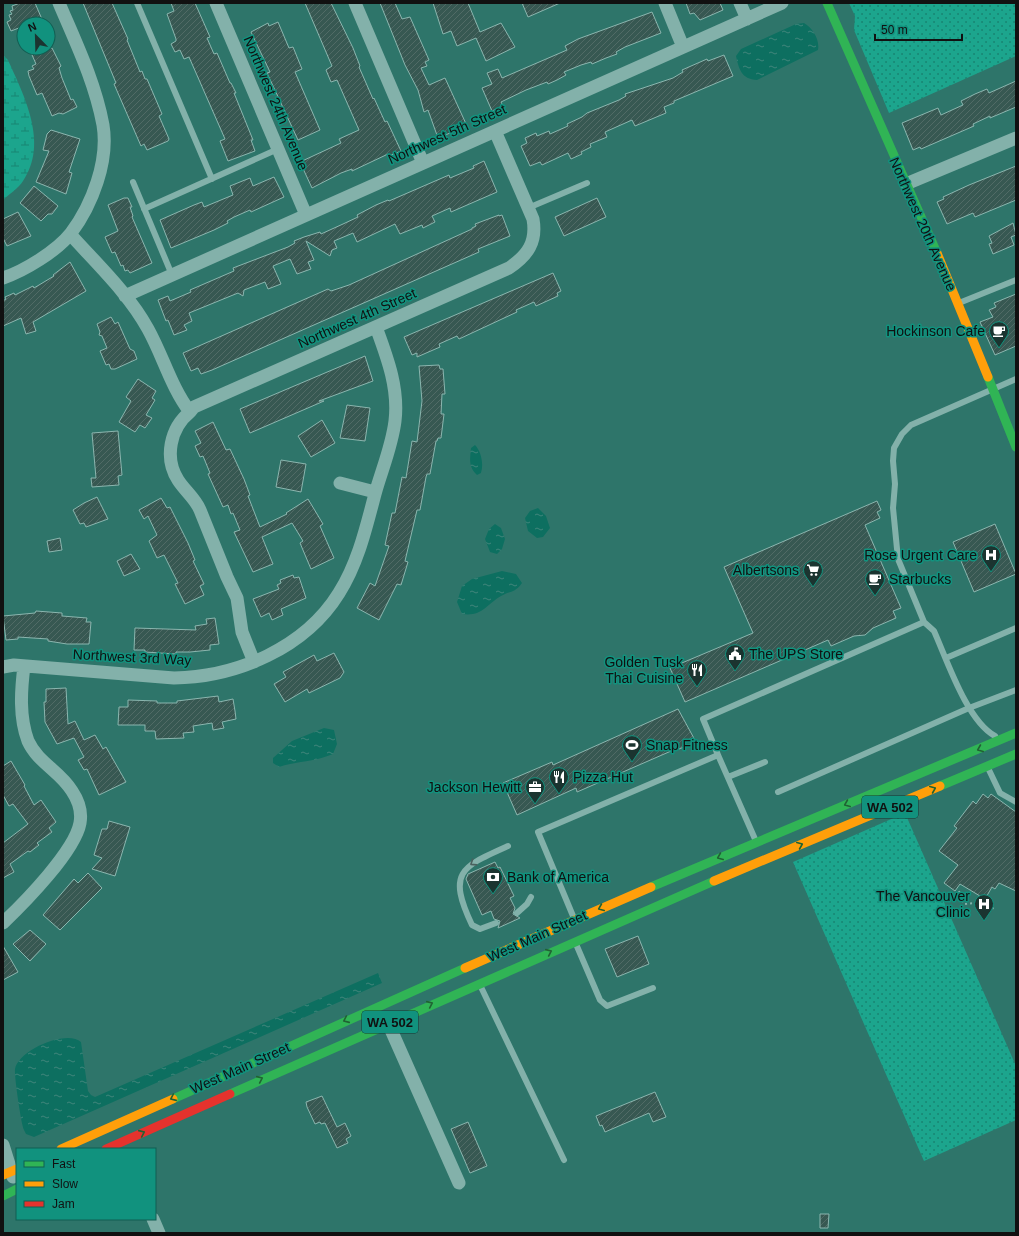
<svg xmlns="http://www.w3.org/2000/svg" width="1019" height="1236" viewBox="0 0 1019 1236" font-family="Helvetica,sans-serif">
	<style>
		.grass { fill: url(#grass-dots) }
		.wetland { fill: url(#wetland-marsh) }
		.water { fill: url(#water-ripples) }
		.building { fill: url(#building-hatch); stroke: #8bb6af }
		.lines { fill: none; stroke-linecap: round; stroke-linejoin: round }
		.path { stroke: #83b1aa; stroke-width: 2; stroke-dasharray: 2 3; stroke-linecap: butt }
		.lane { stroke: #83b1aa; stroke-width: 6 }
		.street { stroke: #83b1aa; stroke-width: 13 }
		.fast { stroke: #30b455; stroke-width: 9 }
		.slow { stroke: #ff9f0a; stroke-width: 9 }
		.jam { stroke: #e5322d; stroke-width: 9 }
		.oneway { stroke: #206233 }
		.oneway2 { stroke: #4a615e }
		.labels { text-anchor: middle; stroke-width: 3; stroke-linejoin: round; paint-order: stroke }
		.shield { fill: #11927e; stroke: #113832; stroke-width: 1 }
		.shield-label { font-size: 13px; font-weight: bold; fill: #111 }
		.street-label { font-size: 14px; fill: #111; stroke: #11927e }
		.poi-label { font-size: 14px; fill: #111; stroke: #11927e; text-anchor: end }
	</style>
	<defs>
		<pattern id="grass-dots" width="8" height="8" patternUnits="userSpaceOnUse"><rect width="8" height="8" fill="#1ca58d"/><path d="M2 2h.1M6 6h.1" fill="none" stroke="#178572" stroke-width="1.8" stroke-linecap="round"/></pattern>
		<pattern id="wetland-marsh" width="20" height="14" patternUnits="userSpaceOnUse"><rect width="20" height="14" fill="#1ca58d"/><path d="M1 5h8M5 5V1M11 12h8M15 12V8" fill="none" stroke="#178572"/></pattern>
		<pattern id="water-ripples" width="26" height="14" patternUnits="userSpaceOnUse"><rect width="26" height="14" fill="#0d6f60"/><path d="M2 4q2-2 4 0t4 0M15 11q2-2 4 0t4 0" fill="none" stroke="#40857a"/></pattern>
		<pattern id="building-hatch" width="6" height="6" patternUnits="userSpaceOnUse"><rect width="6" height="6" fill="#375852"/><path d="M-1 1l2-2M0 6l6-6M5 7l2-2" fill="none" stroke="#516b66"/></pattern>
	</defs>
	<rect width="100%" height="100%" fill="#2e756a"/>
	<!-- grass -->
	<path class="grass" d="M849,3H1016V56L889,113L854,30L855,16Z
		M905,813L1016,1066V1120L924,1161L793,862Z"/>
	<!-- wetland -->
	<path class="wetland" d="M3,55L8,60C24,96 49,143 23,181C19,188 9,194 3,200Z"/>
	<!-- water -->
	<path class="water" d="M804,23C813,28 820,40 818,50L757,80C741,79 739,69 736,56L741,49L796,24Z
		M475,445C481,451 484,464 481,473L477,475C468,467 470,458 471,448Z
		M538,508L546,516L550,528L543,537L537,538L528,531L525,518L530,511Z
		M495,524L501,528L505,539L502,549L497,554L490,552L485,539L489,529Z
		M502,571L516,574L522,583C514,594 511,590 501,596C486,605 482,617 462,614L457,602L462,586L472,579Z
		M324,728L334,730L337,744L333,754C315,762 297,761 279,767L273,763V758L292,741Z
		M378,973L382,983L34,1137L26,1134L24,1130C21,1124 14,1075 15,1069C18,1050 67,1029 81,1042L88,1091L91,1095L95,1097Z"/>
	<!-- building -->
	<path class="building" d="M20,3H35L44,24H24V26L11,31L7,22L11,20L9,15L12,14L10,11L13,10L12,6Z
		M83,3H112L128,39L127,40L140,72L142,71L145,79H147L162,114L159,116L169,139L168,141L147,150L144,144L141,146L114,84L116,83Z
		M171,3H195L210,37L207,38L214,54L217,53L230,83H231L236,93H234L253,140H251L255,151L228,161L220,141L225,139L189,57L184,59L180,50L175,52L171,44L176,41V39L167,14L174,11Z
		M305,3H331L353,48L360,66L359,67L373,99L374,98L385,122L387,121L401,151L389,156L388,154L352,171V169L341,173L312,188L300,162L341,143L339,139L359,130L337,80L331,82L326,70L332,66Z
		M380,3H395L402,19L410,17L429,60L425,62L427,66L421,68L429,85L445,78L467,126L438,138L428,110L424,112L418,90L405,65Z
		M433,3H468L480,32L501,23L515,47L486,61L476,38L457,46L451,31L443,34Z
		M522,3H560L528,17Z
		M686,3H720L723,10L700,20L694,13L690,14Z
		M652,12L661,33L625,47L616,52L617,54L606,58L592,64L591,62L581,65L564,72L566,75L557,80L548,84L547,82L526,90L501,102L503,106L492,111L482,88L492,84L487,73L498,69L502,78L567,50L565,46L578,39Z
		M278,22L289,48L293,47L302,69L295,72L320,130L298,140L274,88L267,73L270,72L251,32L268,23L269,26Z
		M29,48H52L61,66L59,68L62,78L71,100L73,99L77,107L63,114L59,113L52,116L42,93L37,95L29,76L28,71L34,69L32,66L36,64Z
		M724,55L733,76L674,101V103L664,107L666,113L635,126L632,120L605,132L607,137L590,144L591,147L581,152L582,154L571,159L568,153L542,165L540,162L530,166L521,146L527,143L525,138L536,133L537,136L549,131L550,134L568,126L567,124L582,117L587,113L619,100L626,96L625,94L673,78L683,72L682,70L707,59L708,61Z
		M1016,81V107L990,118V116L973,124L974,126L921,149L920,147L913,150L902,123L938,108L941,115L963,105L961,101L975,94L987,89L989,93Z
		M51,130L80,139L69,172L72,173L66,194L36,182L49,151L43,150L47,134Z
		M484,161L497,192L451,212L450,208L432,216L435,222L423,228L422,225L400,234L395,224L357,242L353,233L334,241L337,248L332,250L330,256L306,241L314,260L308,262L311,269L297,274L290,259L273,266L281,284L268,289L265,282L244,290L243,296L238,293L189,313L192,321L184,325L187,330L174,335L168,320L166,321L158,300L168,296L170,301L191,292L190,290L234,271L233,268L288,247L295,243L294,241L304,237L320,232L321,234L343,224L358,217L357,215L376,205L388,200L389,201L449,175L450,178L474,168L473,166Z
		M1016,166V200L975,217L973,213L947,224L937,202L944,199L943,197L969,185Z
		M274,177L284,197L251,212L250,210L234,217L227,221L228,223L214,230L171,248L160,220L194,205L202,202L204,207L233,195L230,186L250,178L253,186Z
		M34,186L58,206L52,214H48L41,221L20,203Z
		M124,198H128L132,207H130L133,216L132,217L152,263L130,273L128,270L125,271L123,265L121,266L115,252L112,253L105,237L118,231L108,205Z
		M597,198L606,217L564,236L555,217Z
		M18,212L31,236L7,246L3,238V219Z
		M499,215V216L502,215L510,236L478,249L479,252L212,370L201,374L198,368L191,371L183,353L328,289L331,291L349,285L472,229V228L476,226L475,224Z
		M1013,223L1016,235L1011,237L1014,245L993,254L989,244L992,243L989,236Z
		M70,262L86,291L33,322L36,331L26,334L21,318L3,326V301L6,299L5,297L14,293L15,295L33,286L34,288L54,276L53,275Z
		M553,273L561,291L557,293L558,296L536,306L534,302L516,310L517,312L459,339L457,336L439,344L440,347L417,357V353L412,355L404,337Z
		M1016,294V346L995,355L980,322L993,317L989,310L996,307L994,303Z
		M111,317L115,324L118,322L130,349L134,351L137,359L115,369H111L109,364L106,365L100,351L107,348L102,336L99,335L100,332L97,324Z
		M365,356L373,381L319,401H324L250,433L240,409Z
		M439,365L440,369H443L445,394H442L441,414H444L441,438H438L437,441H436L430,474H427L426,477L420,510H417L405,561L408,562L401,585L397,584L379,620L357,608L370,583L375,586L389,546L385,545L392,513H395L402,477L406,478L412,441L417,442L422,401L419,366Z
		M138,379L156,391L152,398L155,400L146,415L152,418L145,428L140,425L135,432L119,422L131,401L126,397Z
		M347,405L370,408L365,441L340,438Z
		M322,420L335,443L311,457L298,436Z
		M213,422L226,450L230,449L244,479L250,495L248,496L260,527L287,514L286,513L308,499L323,524L320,526L334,558L311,569L300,543L303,541L292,523L262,537L273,564L253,572L234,532L240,530L233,513L231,514L228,505L223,507L208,474L210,473L203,456L200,457L195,446L201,443L195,431Z
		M118,431L122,475L118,476L119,485L92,487L91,478H96L92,433Z
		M281,460L306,464L301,492L276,487Z
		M97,497L108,519L86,527L84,523L80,524L73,510L84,503Z
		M161,498L167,508L170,507L188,543L195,560L193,561L204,584L200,586L204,595L185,604L175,584L178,583L164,555L157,558L149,541L157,535L148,516L144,519L139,510Z
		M877,501L881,510L877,512L880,518L865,525L901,608L893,611L896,618L873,628L865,635L854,636L831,646L828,640L685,702L670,668L753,633L724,567Z
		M995,524L1016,574L974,592L953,542Z
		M60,538L62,550L49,552L47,541Z
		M131,554L140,569L124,576L117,561Z
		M293,575L294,578L299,577L306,598L281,609L283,615L272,620L269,613L261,617L253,599L279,589L277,585L281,583L280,580Z
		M36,611L62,613V616L87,618L86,622H91L89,644H67L48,641V639L18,637V639L6,640L3,616L35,613Z
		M215,618L219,644L210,645V650L190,652H176V654L145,652V650H134L135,628L196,630L195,626L207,624L206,619Z
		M334,653L344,672L340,678L309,693L307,689L285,702L274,684L286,677L283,672L314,655L317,661Z
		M66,688L68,724L75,721L84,740L95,735L103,749L106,747L126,782L99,795L87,769L84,770L78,760L84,757L74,738L57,744L45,722L44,702H46V689Z
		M218,696L219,702L233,699L235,711L236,719L222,722L224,728L213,730L212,723L193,726L194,732L183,733L184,738L156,739L155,731H145V725H118L119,707H128V700L157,701V703H177V701Z
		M678,709L696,742L679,749L678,748L577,792L576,788L517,815L503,783L552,762L553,765Z
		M11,761L25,785L24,786L34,805L41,800L56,822L49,828L52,832L37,843L39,845L30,852L28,851L10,864L14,872L3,878V843L28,824L13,804L9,806L3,795V766Z
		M983,794L988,798L991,794L1016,812V891L999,883L995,889L992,887L985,899L960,884L955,891L944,883L958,865L939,851L957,828L954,826L973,801L976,804Z
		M109,821L130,827L115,876L92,869L102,858L94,855L102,829H107Z
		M495,862L498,868L500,867L514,896L510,898L515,908L513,914L520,918L498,928L500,921L494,919L491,911L482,915L466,879L468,874Z
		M88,873L102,888L60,930L43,915L74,879L78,883Z
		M30,930L46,944L30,961L13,944Z
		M638,936L649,964L617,977L605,949Z
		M3,946L18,972L3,980Z
		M655,1092L666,1117L653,1122L649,1113L605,1132L602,1125L600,1126L596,1116Z
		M322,1096L337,1127L345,1123L351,1136L346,1139L348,1143L337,1148L325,1123L321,1124L320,1122L315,1124L307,1107L306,1102Z
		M468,1122L487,1166L470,1173L451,1129Z
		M820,1214H829L828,1228H820Z"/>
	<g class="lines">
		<!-- path -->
		<path class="path" d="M959,891L964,904L975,903L980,900L994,909"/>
		<!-- lane -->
		<path class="lane" d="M137,3L212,179
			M133,182L172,275
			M528,208L587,183
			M144,209L278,149
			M959,303L1016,280
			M946,658L1016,628
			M995,736C967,721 947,660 934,631L924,622L898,559L893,508L895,484L893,461L894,448L902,434L911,425L1016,379
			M718,755L703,719L924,622
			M989,770L1000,793L1016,802
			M728,777L765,762
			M778,792L969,708L1016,690
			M517,913L527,904L531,897
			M573,916L538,832L718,755L755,839
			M496,923L480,929L472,925C447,872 461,867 508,846
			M576,944L600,1000L607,1006L653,988
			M481,987L564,1160"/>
		<!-- street -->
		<path class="street" d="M216,3L306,215
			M355,3L423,163
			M665,3L683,47
			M740,3L747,19
			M906,184L1016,138
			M70,234C97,264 129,294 148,329C163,356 171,387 190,412C170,428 164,458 178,480C185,491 195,498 200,510L227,577L237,598L242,632L254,662
			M3,278C24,271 57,251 71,233C92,205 109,161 103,125C95,82 76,43 59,3
			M125,296L782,3
			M190,412L194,407L509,268C528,255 537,242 533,219L495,131
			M340,483L375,492
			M3,667L14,665L174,678C237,677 305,648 339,593C358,563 366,528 375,494C382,469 392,446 395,421C399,388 387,357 376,327
			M3,923C25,902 75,851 80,823C82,812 78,800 72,791C60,771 38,763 28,741C19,717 21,690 24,666
			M388,1023L459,1183
			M3,1145L13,1177
			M153,1219L159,1233"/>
		<!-- fast -->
		<path class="fast" d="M827,3L937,253
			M988,377L1016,447
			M940,786L1016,754
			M651,887L1016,733
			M230,1094L714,881
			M173,1099L465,968
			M3,1196L17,1189"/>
		<!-- slow -->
		<path class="slow" d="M937,253L988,377
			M714,881L940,786
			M465,968L651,887
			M61,1149L173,1099
			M3,1175L17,1169"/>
		<!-- jam -->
		<path class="jam" d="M106,1149L230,1094"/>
	</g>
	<!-- one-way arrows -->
	<defs><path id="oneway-chevron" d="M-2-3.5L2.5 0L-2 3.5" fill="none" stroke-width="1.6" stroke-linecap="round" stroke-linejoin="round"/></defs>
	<g class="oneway">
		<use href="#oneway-chevron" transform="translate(980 749) rotate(157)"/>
		<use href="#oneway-chevron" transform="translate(933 789) rotate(-23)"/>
		<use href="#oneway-chevron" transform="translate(847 804) rotate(157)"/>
		<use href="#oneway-chevron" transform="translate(800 845) rotate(-23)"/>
		<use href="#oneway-chevron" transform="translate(720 857) rotate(157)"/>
		<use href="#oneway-chevron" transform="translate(601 908) rotate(157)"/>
		<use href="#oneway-chevron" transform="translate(549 952) rotate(-24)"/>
		<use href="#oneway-chevron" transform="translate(430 1004) rotate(-24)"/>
		<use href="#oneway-chevron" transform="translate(346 1020) rotate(156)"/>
		<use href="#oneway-chevron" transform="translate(260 1079) rotate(-24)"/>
		<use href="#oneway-chevron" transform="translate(173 1098) rotate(156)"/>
		<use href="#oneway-chevron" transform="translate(142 1133) rotate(-24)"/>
	</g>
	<use class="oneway2" href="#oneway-chevron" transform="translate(473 863) rotate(147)"/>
	<!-- icons -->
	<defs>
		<symbol id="cafe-pin" viewBox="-11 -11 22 30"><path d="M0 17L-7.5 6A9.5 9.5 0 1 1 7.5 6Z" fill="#1b3430" stroke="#11927e"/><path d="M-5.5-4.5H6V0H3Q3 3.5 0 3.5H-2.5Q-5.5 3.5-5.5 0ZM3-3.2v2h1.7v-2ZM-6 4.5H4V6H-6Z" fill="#fff"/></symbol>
		<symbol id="hospital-pin" viewBox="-11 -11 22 30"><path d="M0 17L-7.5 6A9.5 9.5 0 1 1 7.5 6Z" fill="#1b3430" stroke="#11927e"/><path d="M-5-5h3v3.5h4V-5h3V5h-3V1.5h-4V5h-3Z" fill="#fff"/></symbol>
		<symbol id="supermarket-pin" viewBox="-11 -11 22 30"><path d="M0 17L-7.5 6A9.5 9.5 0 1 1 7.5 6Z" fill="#1b3430" stroke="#11927e"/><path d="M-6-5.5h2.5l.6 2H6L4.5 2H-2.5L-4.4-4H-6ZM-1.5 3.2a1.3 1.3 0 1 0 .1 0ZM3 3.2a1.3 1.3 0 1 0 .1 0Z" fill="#fff"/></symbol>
		<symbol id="civic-pin" viewBox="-11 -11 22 30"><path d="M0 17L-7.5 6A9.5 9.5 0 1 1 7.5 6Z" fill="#1b3430" stroke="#11927e"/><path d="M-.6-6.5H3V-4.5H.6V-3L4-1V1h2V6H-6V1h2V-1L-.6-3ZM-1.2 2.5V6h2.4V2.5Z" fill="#fff"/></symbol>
		<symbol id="restaurant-pin" viewBox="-11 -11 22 30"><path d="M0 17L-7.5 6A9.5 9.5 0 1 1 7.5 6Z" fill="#1b3430" stroke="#11927e"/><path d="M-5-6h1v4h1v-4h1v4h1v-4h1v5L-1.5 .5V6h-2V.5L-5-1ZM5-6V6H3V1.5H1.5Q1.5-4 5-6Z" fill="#fff"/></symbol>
		<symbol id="stadium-pin" viewBox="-11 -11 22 30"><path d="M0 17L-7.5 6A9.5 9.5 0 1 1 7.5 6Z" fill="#1b3430" stroke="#11927e"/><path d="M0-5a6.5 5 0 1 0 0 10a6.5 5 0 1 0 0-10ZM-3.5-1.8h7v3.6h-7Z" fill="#fff"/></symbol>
		<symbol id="office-pin" viewBox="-11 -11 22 30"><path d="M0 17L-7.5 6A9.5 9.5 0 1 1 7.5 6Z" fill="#1b3430" stroke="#11927e"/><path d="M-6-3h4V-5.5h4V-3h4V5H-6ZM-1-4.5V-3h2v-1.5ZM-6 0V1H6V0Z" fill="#fff"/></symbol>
		<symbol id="bank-pin" viewBox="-11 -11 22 30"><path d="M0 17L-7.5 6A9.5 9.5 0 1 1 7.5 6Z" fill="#1b3430" stroke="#11927e"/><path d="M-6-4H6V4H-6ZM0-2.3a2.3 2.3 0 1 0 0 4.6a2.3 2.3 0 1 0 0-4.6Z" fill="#fff"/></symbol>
	</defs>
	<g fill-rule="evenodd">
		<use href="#cafe-pin" x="988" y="320" width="22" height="30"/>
		<use href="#hospital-pin" x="980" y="544" width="22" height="30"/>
		<use href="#supermarket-pin" x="802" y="559" width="22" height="30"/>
		<use href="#cafe-pin" x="864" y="568" width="22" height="30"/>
		<use href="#civic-pin" x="724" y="643" width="22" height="30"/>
		<use href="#restaurant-pin" x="686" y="659" width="22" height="30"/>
		<use href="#stadium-pin" x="621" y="734" width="22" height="30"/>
		<use href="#restaurant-pin" x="548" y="766" width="22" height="30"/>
		<use href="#office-pin" x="524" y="776" width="22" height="30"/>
		<use href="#bank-pin" x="482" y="866" width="22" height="30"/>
		<use href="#hospital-pin" x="973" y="893" width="22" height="30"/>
	</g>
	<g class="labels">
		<!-- shield labels -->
		<g class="shield">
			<rect x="862" y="796" width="56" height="22" rx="3"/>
			<rect x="362" y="1011" width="56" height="22" rx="3"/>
		</g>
		<g class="shield-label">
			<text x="890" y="812">WA 502</text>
			<text x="390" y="1027">WA 502</text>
		</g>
		<!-- street labels -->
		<g class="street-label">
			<text transform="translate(276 103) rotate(67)" y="5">Northwest 24th Avenue</text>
			<text transform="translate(447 134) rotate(-24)" y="5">Northwest 5th Street</text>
			<text transform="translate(923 224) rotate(66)" y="5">Northwest 20th Avenue</text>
			<text transform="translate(357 318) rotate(-24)" y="5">Northwest 4th Street</text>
			<text transform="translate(132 657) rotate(3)" y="5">Northwest 3rd Way</text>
			<text transform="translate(537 936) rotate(-24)" y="5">West Main Street</text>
			<text transform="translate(240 1068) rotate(-24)" y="5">West Main Street</text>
		</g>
		<!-- poi labels -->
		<g class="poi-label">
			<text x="985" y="336">Hockinson Cafe</text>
			<text x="977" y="560">Rose Urgent Care</text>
			<text x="799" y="575">Albertsons</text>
			<text x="889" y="584" text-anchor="start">Starbucks</text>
			<text x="749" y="659" text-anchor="start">The UPS Store</text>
			<text x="683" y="667">Golden Tusk<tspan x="683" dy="16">Thai Cuisine</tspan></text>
			<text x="646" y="750" text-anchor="start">Snap Fitness</text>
			<text x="573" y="782" text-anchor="start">Pizza Hut</text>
			<text x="521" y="792">Jackson Hewitt</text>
			<text x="507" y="882" text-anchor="start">Bank of America</text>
			<text x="970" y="901">The Vancouver<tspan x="970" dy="16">Clinic</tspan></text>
		</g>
	</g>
	<!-- border -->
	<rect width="1019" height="1236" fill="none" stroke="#111111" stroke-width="8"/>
	<!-- legend -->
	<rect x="16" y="1148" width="140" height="72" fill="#11927e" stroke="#115e52"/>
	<rect x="24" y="1161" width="20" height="6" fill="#30b455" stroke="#115e52"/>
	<text x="52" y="1168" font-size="12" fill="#111111">Fast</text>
	<rect x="24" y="1181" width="20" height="6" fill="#ff9f0a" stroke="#115e52"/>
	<text x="52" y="1188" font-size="12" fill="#111111">Slow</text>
	<rect x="24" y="1201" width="20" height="6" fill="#e5322d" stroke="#115e52"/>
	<text x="52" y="1208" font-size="12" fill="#111111">Jam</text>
	<!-- north arrow -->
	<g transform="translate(36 36) rotate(337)"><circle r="19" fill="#11927e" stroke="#115e52"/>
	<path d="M0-3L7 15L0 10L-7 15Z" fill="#1b3430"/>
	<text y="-6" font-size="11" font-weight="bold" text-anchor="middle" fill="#111111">N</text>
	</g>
	<!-- scale -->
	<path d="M875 34v6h87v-6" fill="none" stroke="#111111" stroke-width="2"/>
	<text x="881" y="34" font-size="12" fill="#111111" stroke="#11927e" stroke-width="3" paint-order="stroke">50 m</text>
</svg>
